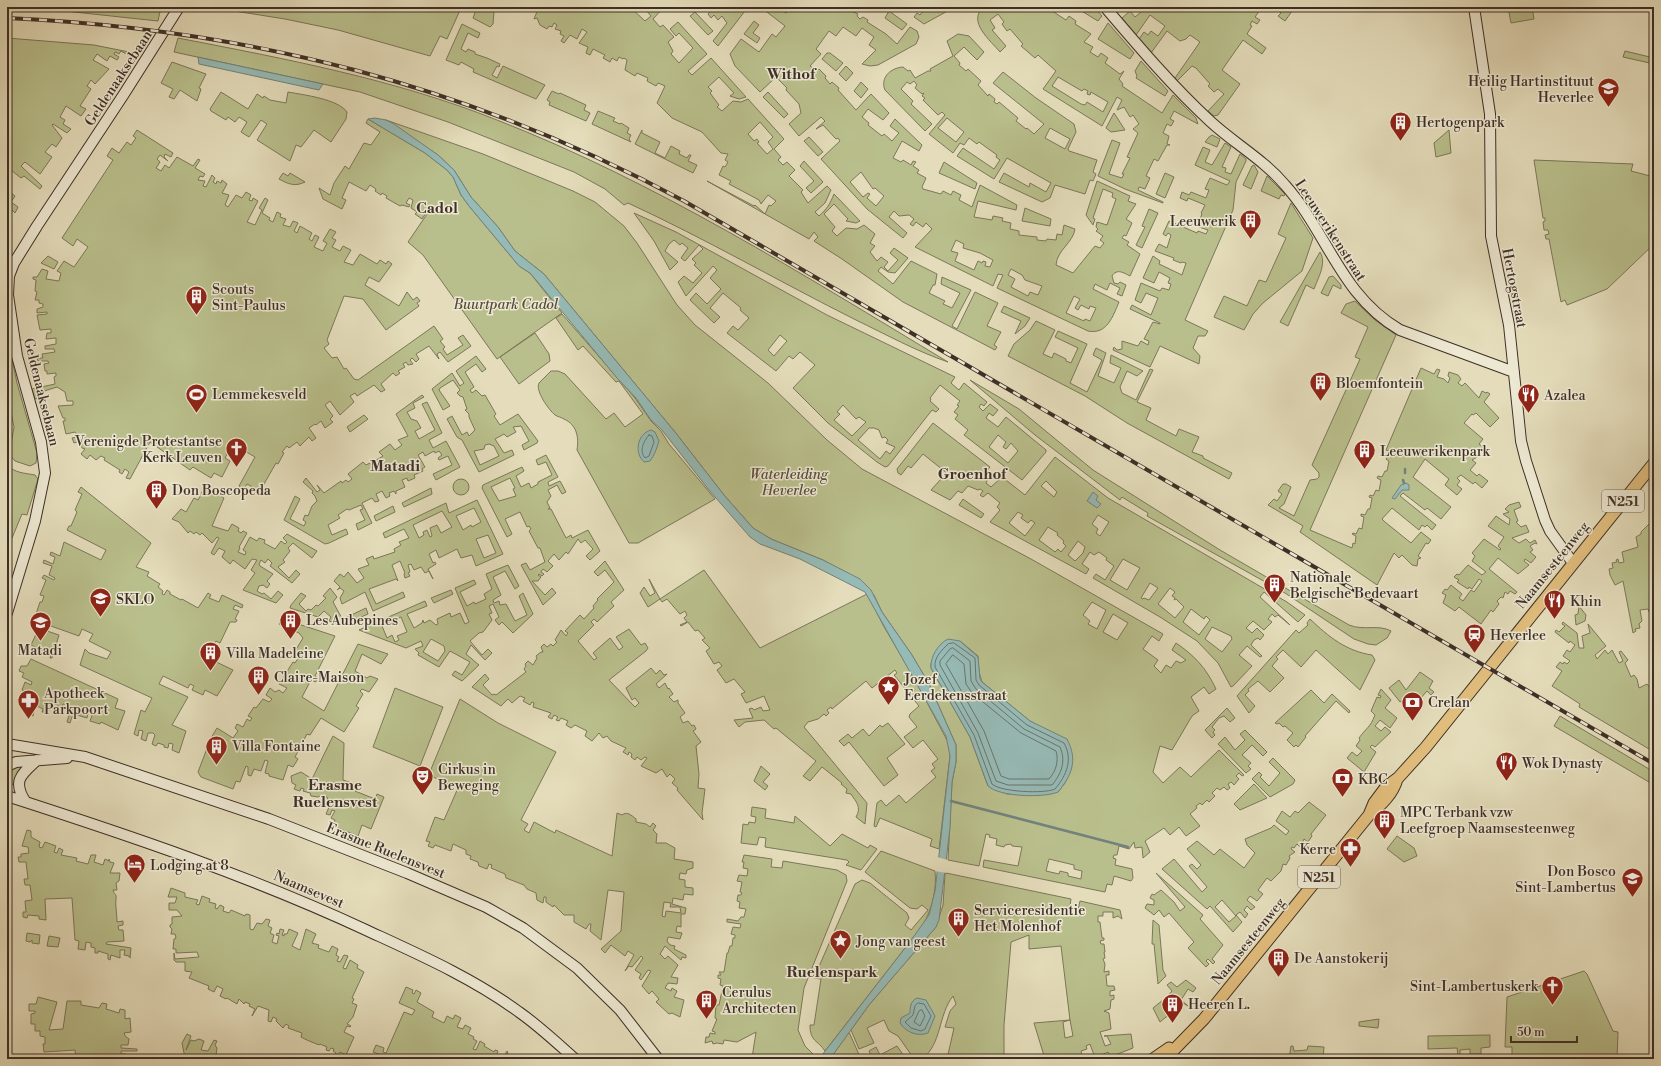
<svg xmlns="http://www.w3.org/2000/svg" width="1661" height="1066" viewBox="0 0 1661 1066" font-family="'Libre Bodoni',serif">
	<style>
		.green { fill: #b9bf8c; stroke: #7c775a; fill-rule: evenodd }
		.water { fill: #96bab5; stroke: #73827c }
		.pier { fill: #e4dcba }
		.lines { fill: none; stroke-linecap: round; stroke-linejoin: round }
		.shore { stroke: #6a746e; stroke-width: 1 }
		.stream { stroke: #73827c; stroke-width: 2.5 }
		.secondary-casing { stroke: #3e2f27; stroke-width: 12 }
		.primary-casing { stroke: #3e2f27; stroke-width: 13 }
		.secondary { stroke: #ede8d2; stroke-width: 10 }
		.primary { stroke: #e2be7d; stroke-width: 11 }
		.rail-casing { stroke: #3e2f27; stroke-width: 4 }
		.rail { stroke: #ede8d2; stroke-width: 2.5; stroke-dasharray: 8; stroke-linecap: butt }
		.labels { text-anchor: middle; stroke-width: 3; stroke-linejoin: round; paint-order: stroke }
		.shield { fill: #ede8d2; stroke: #72665a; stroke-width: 1 }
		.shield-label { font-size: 13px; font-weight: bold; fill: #3e2f27 }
		.street-label { font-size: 14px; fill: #3e2f27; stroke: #ede8d2 }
		.poi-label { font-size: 14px; fill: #3e2f27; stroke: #ede8d2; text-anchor: start }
		.park-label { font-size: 14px; font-style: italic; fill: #574c3b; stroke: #ede8d2 }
		.neighbourhood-label { font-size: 15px; font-weight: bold; fill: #3e2f27; stroke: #ede8d2 }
	</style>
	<rect width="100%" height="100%" fill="#e4dcba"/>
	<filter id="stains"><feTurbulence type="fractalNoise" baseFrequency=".005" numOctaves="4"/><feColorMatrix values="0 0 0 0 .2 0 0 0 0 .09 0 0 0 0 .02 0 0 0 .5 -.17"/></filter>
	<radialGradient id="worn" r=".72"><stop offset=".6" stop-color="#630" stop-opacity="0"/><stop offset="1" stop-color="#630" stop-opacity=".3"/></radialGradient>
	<!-- green -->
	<path class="green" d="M7,7H161L158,21L46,9Z
		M228,7H459L461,8L447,39L440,36L430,56L338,30L285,19L228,10Z
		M477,7H486L494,11L493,24L490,27L473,18Z
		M539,7H634L632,9L645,21L651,16L645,9L648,7H664L653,19L660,27L663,25L674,37L668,42L673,51L671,54L679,63L693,48L679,33L676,36L670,29L678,22L707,54L688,71L692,75L711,58L746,97L739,99L730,96L734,93L719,77L708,87L712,91L710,93L719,105L717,107L722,111L733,101L741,102L748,99L784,139L774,149L781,157L778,160L783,165L787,162L795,170L789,176L803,190L801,192L808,203L827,186L831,190L825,203L815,212L819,216C827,209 830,204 834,194L860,221L856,223L846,221L848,219L834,204L824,214L835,227L832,231L837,236L846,228L857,229L864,225L875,234L870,243L875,246L870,252L877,261L881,257L888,262L884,267L888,271L898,260L890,253L894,248L908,258L895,273L888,272L881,267L878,271L893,284L911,261L937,274L935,285H933L929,293L945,301L943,304L952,308L960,293L941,284L942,277L971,290L952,326L957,329L975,292L998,303L987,326L1001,332L994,345L997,347L995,350L903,302L842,259L814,241L818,237L814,232L809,239L707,181L754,206L755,205L765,214L769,205L771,206L776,201L768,195L761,204L759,200L729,184L731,181L719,175L723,166L725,167L728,162L725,160L728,154L721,153L702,132L672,118L657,103L665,86L658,83L656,86L647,81L648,78L637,73L635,76L625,70L627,60L624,58L623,59L619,57L617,61L612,58L610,62L603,58L605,55L593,49L590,55L586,53L588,47L579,43L587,32L582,29L577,39L570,35L564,43L561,41L564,36L560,34L561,31L555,29L557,25L554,23L552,27L549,26L547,29L540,25L537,18L534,19ZM760,122L773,137L768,142L773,149L767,154L757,143L759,142L757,139L754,141L748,134Z
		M710,7H748L718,46L713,41L727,23L722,16L718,20L714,15L711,18L708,14L712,10Z
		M764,7H778L786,13L791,7H851L849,10L858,14L857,16L860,19L863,17L868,20L867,22L886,34L897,44L910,27L917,31L919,37L916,44L878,65L870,66L862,64L876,50L869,45L874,37L862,28L856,36L843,27L836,36L829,31L816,49L821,54L810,66L817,71L819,69L826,76L825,78L830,84L832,82L839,88L838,90L856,110L871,94L889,113L883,120L868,109L862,117L869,123L868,125L882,136L884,134L892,141L899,133L890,126L895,119L922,145L919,151L902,141L893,158L901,162L903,160L911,165L913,161L916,162L913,166L919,170L917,173L926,178L922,187L923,189L941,194L943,191L951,195L953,191L961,195L959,200L972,207L980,185L1017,205L1016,210L978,201L974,217L992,220L993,216L1003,218L1002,221L1011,223L1010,229L1019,231V235L1037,237V240L1046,241L1047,239L1056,240L1057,234L1062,235L1064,225L1075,229C1073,243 1057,250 1056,265L1073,273L1095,246L1100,248L1104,243L1100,240L1103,236L1096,231L1098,229L1096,227L1097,222L1107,225L1116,199L1112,197L1113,193L1103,189L1093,218L1095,219L1093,225L1086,215L1097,181L1130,196L1128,201L1136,204L1126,219L1132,223L1126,236L1124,235L1122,238L1129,242L1127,245L1140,254L1130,276C1124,273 1117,268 1112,276L1114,283L1118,284L1120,282L1126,285L1122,296L1117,294L1120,288L1110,283L1107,290L1095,284L1093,289L1119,302C1113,316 1107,335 1088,331L997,288L1003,275L998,274L993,286L915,247L932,229L926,223L923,227L916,222L913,226L910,224L914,219L909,215L899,216L894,211L889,217L907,233L903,238L867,209L821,159L840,141L838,138L836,139L823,125L816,129L825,121L821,117L799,136L789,124L801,113L799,104L786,90L787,88L776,77L760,92L735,66L730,54L741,39L759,52L772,34L776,37L785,26L763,9ZM861,172L873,189L875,188L884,196L876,206L867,198L870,194L868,193L863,197L850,182ZM956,240L964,244L963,248L980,253L993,260L990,267L985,266L986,262L983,261L982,263L978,261L974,270L955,261L958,253L951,251ZM1011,269L1022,275L1025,280L1042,286L1038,295L1030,292L1028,296L1011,287L1015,279L1008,275ZM1074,296L1080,299L1075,308L1078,310L1081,305L1089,309L1090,306L1096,308L1090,321L1085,319L1084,321L1066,313Z
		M926,7H952L956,10L953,8L924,24L914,17L917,13L920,15Z
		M984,7H996L1001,10L1003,7H1050L1049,9L1066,20L1069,16L1076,21L1075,24L1091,34L1084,42L1093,47L1090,52L1098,57L1101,53L1108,58L1105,63L1120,74L1124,71L1119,79L1123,84L1122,86L1162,113L1173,95L1196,118L1198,124L1174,111L1170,119L1174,121L1171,126L1167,124L1163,133L1169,136L1167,144L1170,145H1167L1158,161L1154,159L1146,176L1150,178L1145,189L1139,187L1138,190L1163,202V203L1125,189L1098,176L1112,140L1120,143L1109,174L1122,178L1124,174H1122L1130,158L1127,157L1138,133L1133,129L1139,124L1133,115L1130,117L1124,107L1117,110L1122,100L1117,97L1102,126L1043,89L1056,71L1038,55L1035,58L1021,46L1023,44L1010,29L1007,31L1002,24L1004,22L998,14L990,20L995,28L992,30L1006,46L1000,52C991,41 966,21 984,7ZM1058,77L1082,91L1084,89L1088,91L1087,94L1090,95L1091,92L1108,102L1103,112L1087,102L1085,105L1081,104L1052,86Z
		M1075,7H1094L1102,16L1098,21Z
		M1145,7H1262L1255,17L1260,20L1257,24L1252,21L1250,25L1252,26L1247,34L1266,48L1262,54L1243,40L1222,70L1240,84L1218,115L1214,116L1208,111L1224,94L1218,89L1214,92L1208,86L1210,84L1196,68L1192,66L1177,81L1175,78L1200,42L1190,35L1186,39L1180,41L1167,31L1151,53L1139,39L1144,32L1148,35L1151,31L1158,36L1165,26L1150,15L1136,35L1122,18L1130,11L1135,17L1146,8Z
		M1273,7H1295L1285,21L1278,16L1281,13Z
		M1508,7H1532L1534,19L1511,23Z
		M889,11L907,24L902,30L885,18Z
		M695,12L713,31L708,35L690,16Z
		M754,21L759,25L753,33L760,38L757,43L744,34Z
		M1108,23L1134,53L1130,59L1098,39Z
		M462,24L480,33L478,38L468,33L461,49L466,52L468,49L475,52V54L487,58L500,64L499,67L497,66L492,75L497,78L503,66L545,85L536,99L473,72L474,69L461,62L459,65L446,60Z
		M958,34L969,36L984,52L977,60L964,47L954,56L960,63L959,65L966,71L968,69L981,81L978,85L988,96L989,94L995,99L994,102L997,104L999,102L1018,118L1016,121L1026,129L1027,128L1034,134L1044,124L993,83L1003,72L1036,98L1074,124L1076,132L1068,149L1069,151L1097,160L1093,172L1096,174L1093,181L1090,180L1085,194L1055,185L1050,198L1042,202L999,182L1004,173L1029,187L1030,183L1046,192L1051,183L1007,158L994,179L957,156L963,148L994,169L1000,160L996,157L997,155L979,142L977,144L969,138L964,145L960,143L953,153L929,134L945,115L942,112L938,115L923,100L925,98L922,96L924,93L922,94L915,88L917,85L914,81L910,84L907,82L901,89L913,101L911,104L932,124L925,131L885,90C880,78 890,68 903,67L908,71L910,70L915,78L928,71H931L930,69L953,56L947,41ZM947,118L964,132L956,142L938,128ZM1050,128L1070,139L1065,149L1045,138Z
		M7,38L94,45L139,54L136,60L121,51L119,54L115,52L114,54L119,57L117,60L110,56L107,61L97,54L93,60L109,69L95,84L91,80L87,86L91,89L80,106L86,109L81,116L66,106L60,117L65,120L63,124L71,129L67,133L53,124L52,125L62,138L56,147L52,144L45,152L52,157L40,174L25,162L21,166L42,186L40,189L24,176L21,178L7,167Z
		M178,38C286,59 394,79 497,120C656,182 802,274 948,362C916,351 887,335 856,320C780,282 706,239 628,203L624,205L605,189L574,172L448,122L360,92L174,52Z
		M1625,51L1654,58V64L1623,57Z
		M827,53H830L843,63L836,71L822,59Z
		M1141,61L1168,91L1165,96L1136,78L1137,76L1135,71Z
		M172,62L206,74L199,88L201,89L197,101L180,90L174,99L169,97L173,89L161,83Z
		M846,66L853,73L846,81L839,74Z
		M861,82L868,89L861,98L854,91Z
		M552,91L559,94L560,93L586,105L584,110L590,113L586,121L549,105L550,102L547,100Z
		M221,92L248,109L257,94L263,98L264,96L270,100L286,103L288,92C304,95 338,99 347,112L346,119L331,142L314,130L301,147L296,145L290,161L257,140L267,124L261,120L249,137L241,132L247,122L239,117L235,122L228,117L226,120L211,111L210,109Z
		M768,92L788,114L784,118L763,97Z
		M598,111L615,118L613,121L620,124L621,123L629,128L627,133L631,135L629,139L631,142L592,124Z
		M1114,113L1125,130L1111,132L1106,128Z
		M368,119L425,153L447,170L453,177L461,195L469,206L519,266L530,273L562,313L497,359L423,255L408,242L427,214L426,213L422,219L415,214L417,212L411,208L413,200L409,198L406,203L410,205L409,207L402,205L400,206L386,198L387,196L382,193L381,195L375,191L376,189L370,185L366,191L349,182L342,198L346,200L342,209L323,199L319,188L330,195L334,183L345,166L349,169L364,143L371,145L380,132L366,123Z
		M386,120L483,154L573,191L595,202L624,226L637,243L677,305L695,325L768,383L827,440L862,469L1031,559L1163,634L1159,641L1152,636L1143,649L1158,660L1154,666L1161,673L1166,665L1171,668L1176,661L1181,663L1186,660L1172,650L1176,643C1195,656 1206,668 1216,689L1209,694L1204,687L1191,697L1199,711L1192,716L1172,750L1160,746L1153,772L1163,783L1180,767L1191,777L1219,750L1244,775L1242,776L1239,773L1236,776L1239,779L1234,785L1231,782L1228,784L1230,788L1227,790L1224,787L1220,790L1217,788L1212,793L1215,796L1209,802L1207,800L1202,805L1200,803L1196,806L1197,808L1190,814L1200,826L1186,836L1179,827L1170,835L1164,828L1145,841L1150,852L1143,858L1142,847L1135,848L1134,842L1129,849L1119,846L1117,855H1114L1113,858L1116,859L1115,865L1132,869L1133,878L1131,881L1114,876L1112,885L1107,884L1105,892L983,867L984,860L1018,866L1022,847L1012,846L1011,844L1005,845L1004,847L996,845L997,839L989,837L990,835L986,834L979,866L948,860L952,782L956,762V745L929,684L912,655L882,612L874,595L841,570L823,560L771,539L753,528L724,495L675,432L544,274L515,251L498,227L471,197L454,170L438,155ZM1092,602L1106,610L1097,629L1088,624L1090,621L1083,615ZM1113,614L1128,623L1117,640L1103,632ZM960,641L978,656L979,672L982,682L1030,721L1042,728L1071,769L1065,783L1058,792L1038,795L1007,794L988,786L970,737L931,668V663ZM1049,859L1074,865V869L1082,871L1081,879L1068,876V873L1060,871L1059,874L1046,871Z
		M137,130L173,153L171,157L165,154L164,157L168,161L160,155L157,159L160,162L156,168L161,171L165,165L169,168L177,157L193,166L198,159L200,160L195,168L205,174L203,177L200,176L198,180L205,181L203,186L206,187L212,175L215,178L213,182L216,184L217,181L221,183L222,180L227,184L222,193L229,195L225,205L228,207L236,195L242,198L246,192L251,195L249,200L252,201L253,198L258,201L247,222L255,225L262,210L259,208L265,198L268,200L262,213L270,218L269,220L273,222L277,212L281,214L280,217L286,219L283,225L290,227L293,221L298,223L294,231L297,233L300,226L312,233L309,239L312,241L315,235L319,237L314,247L323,251L327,243L323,241L330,229L336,232L332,238L336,240L332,247L340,251L343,246L351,250L344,262L353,265L360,254L377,264L380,260L386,264L388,261L392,264L379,282L369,277L365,285L399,306L407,292L413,300L417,297L420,301L417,303L419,306L386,330L363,299L344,296L327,340L329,344L324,348L332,358L337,357L344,369L346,368L354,379L358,380L434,326L443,339L440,341L445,347L443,349L447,355L463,345L458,338L463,335L471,346L448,362L440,352L437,354L439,359L429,346L416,354L419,359L416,362L412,358L410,360L413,364L408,365L406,362L403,364L405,367L398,371L400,373L396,376L393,373L381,384L385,390L381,392L374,385L357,396L355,393L350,396L354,402L340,415L330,401L325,405L333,416L330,419L333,422L325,428L321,421L316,425L315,424L309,428L316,438L312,441L309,437L300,446L297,442L289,448L287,446L282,452L284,453L278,464L276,463L260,491L247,484L244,489L239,486L255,457L238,447L234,454L229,451L225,458L230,461L222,477L214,473L211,478L193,467L190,470L150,442L130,479L126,478L129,472L125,469L122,474L119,472L120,470L104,460L105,458L101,456L96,460L90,455L87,459L81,454L85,449L82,448L80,441L74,443L72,438L77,437L75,432L66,434L63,421H65V418H63L58,406L73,405V401H67L65,392L57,387L41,392L39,398L35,399L32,389L55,384L54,377L56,376V373L47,374V371H45L44,364L49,363L48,361H38L37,358H43L42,354L55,352L54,349H45V346L56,344V338L46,339L47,333H51V329L40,330L37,315L47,314V312L37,313V309L43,307V304L39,303V300H35L37,292L35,291L36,280L33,279V277H37L42,269L48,271L46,279L59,281L61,273L57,271L64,261L74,267L88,247L77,239L73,246L62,238L113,160L107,156L112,148L119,153L127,142L131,145L136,138L133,136Z
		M642,130V133L660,142L655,153L665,158L671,146L680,151L679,154L687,158L689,155H691L688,161L697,165L693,173L635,144Z
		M1449,130L1451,153L1436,157L1434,143Z
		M1212,135L1220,139L1217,147L1205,142L1209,137Z
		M809,137L823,152L818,156L804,141Z
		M1225,143L1231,147L1222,167L1226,168L1225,172L1231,174L1240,154L1246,159V161L1236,182L1233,210L1185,320L1208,331L1205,336H1198L1193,348L1200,356L1199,364L1160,346L1150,367L1113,350L1114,347L1117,350L1122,349V341L1138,346L1141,341L1148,345L1149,341L1144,339L1153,322L1160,324V323L1130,309L1132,305L1151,315L1158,298L1146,293L1141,303L1135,300L1141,283L1160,291L1162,288L1169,290L1171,284L1168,283L1170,278L1159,272L1154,283L1143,278L1153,256L1160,261L1159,264L1182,275L1186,263L1182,262L1181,263L1173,260L1174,258L1155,251L1159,244L1167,248L1171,235L1168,233L1166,236L1163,234L1169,221L1197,233L1198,231L1206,234L1208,230L1199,227L1202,222L1199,221L1202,214L1201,213L1205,205L1188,198L1187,201L1180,198L1182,192L1189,195L1191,192L1206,198L1209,190L1205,189L1210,178L1227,185L1230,181L1195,165L1203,147L1210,150L1205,162L1212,165Z
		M1534,160L1633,164L1631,171L1654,177V244L1607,289L1567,305L1565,300L1561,302L1549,239H1546L1545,235L1549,234L1548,230H1544L1543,222L1545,221V218H1543Z
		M804,161L823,182L811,193L806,188L814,181L800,166Z
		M944,162L977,183L975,189L939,173Z
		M1254,165L1258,172L1251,189L1243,185L1252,166Z
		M283,173L288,176L290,173L305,182C295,187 288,184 279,179Z
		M1165,173L1174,177L1165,198L1156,194Z
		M1267,176L1285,194L1284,196L1281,195L1279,199L1261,191Z
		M7,190L15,196L11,202L18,207L15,213L7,205Z
		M1291,203L1313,238L1302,271L1263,303L1253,314L1244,330L1214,317L1224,296L1247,306L1259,280L1266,282L1286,238L1278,234Z
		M1025,208L1051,219L1050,226L1022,221Z
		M1149,209L1158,213L1142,248L1136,245L1145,227L1142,226Z
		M634,213L676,232L827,315L955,377L951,383L959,390L964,383L987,402L984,406L981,404L979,407L983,411L990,404L998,410L993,416L989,413L986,418L998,427L1006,417L1046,450V452L1022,480L964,435L968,430L955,419L958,415L954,412L959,406L957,405L960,401L940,385L930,398L931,399L930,401L939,409L936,412L932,410L888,466L885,467L877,462L828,423L793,388L815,365L800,352L793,359L789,356L776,371L727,333L733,326L738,330L749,318L740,310L741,308L723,293L710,308L720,317L714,323L690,300L696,293L707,304L721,289L710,278L717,270L713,266L686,296L678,282L684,276L693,283L702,273L694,265L696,263L692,259L703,249L699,245L685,261L681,258L688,248L682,243L680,245L674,240L669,244L665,251L678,262L670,270L654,241ZM780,335L787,341L774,356L768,350ZM843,405L856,419L859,417L866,422L852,436L834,420L840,414L837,412ZM869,428H874L879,430L882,438L885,437L888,440L886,443L895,447L890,454L886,451L880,459L858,440ZM998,435L1006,442L1003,447L1006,449L1011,443L1018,451L1008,463L989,447Z
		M1320,252C1327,263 1318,278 1314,289L1306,285L1288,326L1280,322Z
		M48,256L58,262L54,269L41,263Z
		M1333,276L1341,285V289L1333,285L1328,296L1321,293L1329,277Z
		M1355,301L1375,320L1396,335L1310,530L1352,548L1353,543L1355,544L1356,536L1352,534L1353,533L1356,534L1359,528L1362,529L1364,517L1361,516V514L1365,515L1368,509H1370L1372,498L1369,497L1370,495L1373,496L1376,490L1379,491L1381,480L1377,478L1378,476L1382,477L1385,471H1387L1389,461L1386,459L1391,452L1386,450L1421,368L1434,374L1437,369L1440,370L1437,377L1444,379L1448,383L1450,378L1448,376L1449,372L1458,375L1461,379L1458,383L1462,386L1465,383L1479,398L1482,391L1486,393L1487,392L1490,394L1484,402L1499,418L1490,427L1476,413L1473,415L1472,414L1464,423L1483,439L1479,444L1483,447L1480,451L1481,453L1476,455L1474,452L1472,453L1477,457L1472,460L1476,463L1470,470L1477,476L1479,474L1488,481L1482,488L1475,482L1473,484L1461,475L1457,478L1460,481L1457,485L1462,489L1457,495L1445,485L1449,479L1425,459L1413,477L1451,507L1441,519L1427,508L1425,510L1403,493L1400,496L1436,525L1432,530L1427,525L1425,527L1422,525L1419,530L1392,508L1382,519L1385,522L1411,543L1421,532L1431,540L1428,544L1426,543L1418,556L1421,558L1418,559L1417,566L1412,565L1402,555L1399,558L1394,553L1377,585L1300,532L1303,526L1268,505L1274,499L1277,501L1282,494L1278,491L1283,484H1286L1291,487L1284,504L1279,508L1294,516L1310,480L1317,479L1319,477V473L1312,465L1360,359L1355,357L1368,327L1341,313L1346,304Z
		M1004,306L1030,318L1025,326L1015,334L1021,321L1001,312Z
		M562,314L635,398L651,421L661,431L669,444L715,499L638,543H629L577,450C579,437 577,425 564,419C561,417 558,417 555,415C549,410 535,391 539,383L551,371H558L565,374L606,419L614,413L625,427L643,414L619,381L616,382L583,346L578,350L556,318Z
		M1036,321L1055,330L1043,354L1052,358L1054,353L1066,359V361L1071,363L1078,348L1055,337L1058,331L1087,344L1070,383L1087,392L1102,360L1093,355L1096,348L1106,353L1098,376L1114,383L1121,368L1110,363L1111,355L1143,371L1137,376L1127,371L1120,387L1122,393L1136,400L1150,369L1153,370L1137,402L1151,408L1146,420L1176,436L1179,429L1199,437L1192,452L1203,456V458L1232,473L1229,479L1127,423L1085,396L1008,356L1014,344L1030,330Z
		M535,333L549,354L550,361L519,384L500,357Z
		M7,335L17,383L37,453L36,463L30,466L15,461L11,456L10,450L14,427L7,393Z
		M476,356L486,369L482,372L476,364L465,372L474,387L470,390L472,393L476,390L482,396L485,395L496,414L494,416L500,425L518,414L538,441L537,443L524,450L522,445L529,441L521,426L513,427L516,432L507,437L504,434L495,439L504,453L512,450L514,455L479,472L462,440L457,437L447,419L452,416L462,435L467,432L469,436L475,430L469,417V414L465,410L467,409L463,397L460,396L457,393L460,390L453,380L440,388L439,390L450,406L443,410L432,389L452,373L460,386L464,383L456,371ZM489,444L494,446L499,456L480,465L474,451L484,449L485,445Z
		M970,380L1019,409L1093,470L1220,550L1349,625C1364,631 1378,624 1391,631L1387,638L1376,645L1368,644L1354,639L1285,593L1147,516L1148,513L1122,497L1120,500L1035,435Z
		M422,395L424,397L413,403L415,408L407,412L411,419L417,421L421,428L415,431L419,439L435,430L422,404L427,402L442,433L429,440L433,448L446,441L460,467L436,480L433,474L452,465L448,456L439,460L438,458L442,455L439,451L435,453L434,451L425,456L423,452L418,455L425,467L422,469L423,471L414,475L415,478L408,481L407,478L402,480L405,487L396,491V494L394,491L389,493L390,496L386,498L382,491L376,494L379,501L375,502L372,498L362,503L372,523L358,530L356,524L365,520L360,510L363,509L361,505L349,510L347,509L338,515L340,518L328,525L332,535L346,529L348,534L329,543L325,544L284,520L295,496L300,499L290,519L304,526L306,522L303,520L305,515L308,516L312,506L317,501L315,496L312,493L313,491L303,482L306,478L317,492L320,490L317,485L324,493L341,481L342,483L346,480L348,482L352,479L348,474L363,462L366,465L370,463L371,465L374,463L373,462L383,456L379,452L390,444L395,450L402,445L398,440L408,436L396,414Z
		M364,415L368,419L350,432L347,427Z
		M933,423L990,467L984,475L988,479L986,483L991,487L1002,477L1025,495L1055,457L1108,498L1287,602L1305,615L1298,622L1264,592L1260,597L1290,625L1278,615L1275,617L1272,614L1268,619L1272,622L1264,630L1253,621L1246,628L1252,633L1257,628L1264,635L1260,640L1258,638L1254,640L1251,645L1262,656L1260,657L1247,646L1239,655L1252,666L1233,686L1231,687L1218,663L1197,641L1160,617L1093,578L1096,574L1105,580L1114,566L1106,560L1107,558L1099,552L1094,555L1090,552L1082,564L1089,569L1086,574L990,522L1000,510L997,507L1000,503L988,493L983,497L980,495L983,491L980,489L978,490L968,486L962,493L958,491L950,500L931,490L941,479L943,480L948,474L923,454L911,468L908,466L901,475L898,473L897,469ZM1046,481L1057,492L1054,497L1041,486ZM1018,512L1023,515L1021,518L1028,523L1031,520L1035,523L1025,536L1009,523ZM1098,515L1109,522L1100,536L1096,533L1098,529L1092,524ZM1048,527L1058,533L1057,535L1064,541L1063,543L1066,546L1061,552L1058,549L1055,552L1039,540ZM1078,541L1085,547L1083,553L1075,561L1068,555ZM1123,559L1140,568L1127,590L1110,580ZM1150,583L1158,588L1149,600L1144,598L1143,599L1141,598ZM1170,588L1175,592L1172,596L1175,598L1174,600L1176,599L1184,607L1175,618L1158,604ZM1191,609L1204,619L1206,616L1210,620L1199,635L1183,622ZM1212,627L1231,636L1232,639L1222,652L1205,639Z
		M546,455L558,477L548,482L549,486L560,481L566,492L562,494L557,485L548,490L551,496L547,502L550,508L548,509H551L566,538L571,535L572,538L588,530L600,551L590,560L586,556L593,549L585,540L581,543L578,539L568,554L566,552L559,560L554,554L548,561L553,566L547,572L543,569L541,572L544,574L542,576L539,574L538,575L541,577L538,581H532L545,595L552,588L556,593L543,605L521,565L526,563L530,570L545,562L540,548H538L529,531L531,529L529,526L527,527L520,512L505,519L512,534L507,537L482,488L483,485L522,467L524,471L516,476L521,487L529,483L531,488L538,484V482L552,475L546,462L538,465L536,460ZM510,478L515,488L513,489L516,496L499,501L491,487Z
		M7,465C15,473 24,473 35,475L38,479L27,515L22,514L7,550Z
		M453 487a8 8 0 1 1 16 0a8 8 0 1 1-16 0Z
		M205,486L224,498L212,526L228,531L232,524L239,528L238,531L241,533L243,531L247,533L239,547L240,548L238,552L245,555L246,552L243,550L250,537L257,541L259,538L265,540L264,543L275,549L281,541L285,544L287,542L283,538L287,534L317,551L312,558L293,543L288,548L290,551L283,560L285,562L278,567L289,578L296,570L300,574L292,583L270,566L272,563L268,559L265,563L261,560L259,564L260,566L273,574L267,581L270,584L267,588L263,585L259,586L257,591L262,594L264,593L271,599L278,591L283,595L276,603L243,590L255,573L251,570L257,560L252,559L245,569L233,560L230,564L222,557L225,551L219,548L214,555L211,553L219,538L217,537L212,543L202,533L200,535L196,532L194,534L190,531L188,533L179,522L172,519L181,509L186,512L194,498L198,500Z
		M81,487L151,543L136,567L149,572L147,576L160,584L158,587L163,591L162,594L164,595L167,590L170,592V594L181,600L182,599L198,608L208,593L211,595L209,598L219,602L222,595L243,605L242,608L235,605L233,609L239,611L235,619L237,620L236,622H230L220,643L216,641L208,658L233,670L217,696L205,690L203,695L192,690L194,686L190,684L188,688L163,676L159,684L188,697L172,725L186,731L179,753L172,750L173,744L169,743L168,748L164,747V745L158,743L156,746L152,744L155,735L153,733H148L146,741L141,739L143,731L139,730L138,736L134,734L141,710L145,712L152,698L80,665L85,649L89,653L107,659L111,652L89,641L93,634L82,629L79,636L34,620L40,602H42L44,596L40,595L46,580L42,578L44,575L54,580L55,578L49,575L52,566L43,563L44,560L53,564L55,557L50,555L51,552L60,556L64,542L101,560L106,550L67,530L69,526H71L77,512L75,510L82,494L78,492Z
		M431,488L432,494L404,507L402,503Z
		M963,499L984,514L981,518L959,505Z
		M477,500L503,554L476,566L472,555L461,558L457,549L439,558L436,550L429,554L433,563L435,562L436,564L428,569L433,579L429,571L425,573L421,567L414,570L411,564L408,565L410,572L408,573L410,576L405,578L404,574L405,573L400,561L392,565L398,581L396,579L369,589L376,604L403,592L405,597L373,611L365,592L342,604L340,598L344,591L340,588L337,590L340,587L334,581L340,574L344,577L348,572L357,583L364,578L358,569L369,565L366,559L373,556L374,559L395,552L394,549L401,545L399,542L409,538L404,529L385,538L383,533L446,503L449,513ZM474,508L481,522L472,527L471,525L463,530L456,516ZM442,511L452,527L441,533L437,525L430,528L432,536L430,537L427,530L423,532L424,535L419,538L413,525ZM488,535L496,553L484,558L476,539Z
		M1519,502L1521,507L1514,510L1518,521L1516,522L1521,527L1526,525L1529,532L1512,538L1519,543L1526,539L1530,543L1535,540L1537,544L1535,543L1530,546L1533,550L1530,552L1536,557L1531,563L1525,559L1524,561L1529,565L1518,574L1498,558L1489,569L1517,592L1515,594L1510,591L1508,594L1505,592L1503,598L1501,597L1497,601L1499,604L1493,612L1491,610L1481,624L1459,607L1455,611L1443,603L1446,595L1442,593L1445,589L1447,590L1451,585L1462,594L1459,598L1463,601L1471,590L1474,592L1482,581L1479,579L1472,589L1469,587L1468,589L1457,582L1459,580L1454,577L1457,574L1459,575L1468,565L1482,575L1486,572L1472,561L1475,556L1472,553L1484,539L1500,550L1501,549L1498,546L1504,537L1488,526L1496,516L1509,525L1510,519L1503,514L1509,512L1505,509L1509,505Z
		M393,506L395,512L376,521L374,516Z
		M1654,519V611L1649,612L1648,609L1640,610L1642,621L1639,624L1640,628L1635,629L1636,631L1633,633L1623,581L1615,585L1610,575L1609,569L1613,568L1612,563L1617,562L1616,560L1618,559L1619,563L1624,562L1622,552L1638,547L1636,537L1641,534V532Z
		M605,561L624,590L611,602L614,606L597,622L594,619L591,622L594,625L578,641L594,660L597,658L593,653L610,638L619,650L623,647L616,637L629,629L641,645L645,643L648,648L646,651L609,680L635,707L639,703L635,698L632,700L626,688L651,668L656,674L660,670L664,675L667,674L656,684L659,688L665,683L668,689L669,688L673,694L669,697L674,702L678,700V703L685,713L680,717L683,723L688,721L692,726L694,725L696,729L693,731L701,742L696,746L699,774L698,788L705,789L702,813L703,820L677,790L678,788L672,783L675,779L670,774L667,777L662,769L656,773L641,766L647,758L645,757L641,760L637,757L635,760L631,757L632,754L629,752L628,755L623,752L626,748L611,741L607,736L603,738L599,733L592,741L585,736L587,731L575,725L571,728L566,725L568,721L561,718L559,721L556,720L558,717L554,715L552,719L548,717L551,713L533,707L534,703L532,702L530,705L523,701L525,698L520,696L512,703L508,699L501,706L472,687L485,674L489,679L483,685L492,695L494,694L496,695L526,672L524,669L526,666L525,664L528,661L533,665L537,658L536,656L541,652H543L541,647L544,644L547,647L551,644L553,646L557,642L555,640L561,630L566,636L568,633L565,631L580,615L584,619L594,608L593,606L598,600L597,599L614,582L605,570L598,576L594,572Z
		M508,565L519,586L515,589L505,571L493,577L501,595L493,600L494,603L499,601L500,605L506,604L515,621L527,615L519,596L523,593L533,614L513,633L502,622L499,625L495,620L499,617L493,604L489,606L492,613L489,614L492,620L483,632L479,633L470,641L482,655L488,649L492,653L485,660L471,645L466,654L479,665L462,681L452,675L455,671L462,675L470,662L450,651L439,667L418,655L419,653L415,649L423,646L421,641L406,648L359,630L425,601L427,606L407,614L414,628L422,623L423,620L424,623L430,620L436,625L438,624L437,619L450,613L451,617L460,613L465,624L469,622L455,588L474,580L476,584L460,592L467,606L474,602L475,604L486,599L484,594L492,589L486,574ZM401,617L407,632L397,636L399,640L395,642L392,635L387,638L382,626ZM431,639L444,646L445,651L438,661L423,652Z
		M704,570L760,648L867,594L868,595L883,625L914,678L949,744L950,756L939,849L930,846L932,839L880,818L876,827L874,826L877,803L881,800L886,806L899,795L906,803L936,777L931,771L935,768L932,764L938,759L923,740L913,748L904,737L917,727L909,717L910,714L919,706L894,675L897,673L895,670L872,688L866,681L832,709L831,707L827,710L829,713L826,716L824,714L818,719L808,722L804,727L867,803L865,824L856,817C862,807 856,802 851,794L846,793L847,789L841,784L842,783L822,767L810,781L803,776L816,761L776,728L774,729L764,720L745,722L739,727L734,720L753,718L749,709L752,708L754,710L761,707L763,711L770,710L764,696L746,703L741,694L745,692L734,679L726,683L717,670L722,666L719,662L714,664L706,651L710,648L702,640L705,638L698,630L695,631L688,622L681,626L680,625L687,622L684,618L687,615L685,611L680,614L667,599L662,602L660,599L648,607L640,593L644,587L650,596L655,593L649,579L660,599Z
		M330,588L337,597L333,602L345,624L341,625L329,621L331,617L324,611L318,617L290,608L291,605L301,593L306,596L299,604L306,611L308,609L311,610L316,605L318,606L326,598L323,596Z
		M451,590L453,594L434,603L431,598Z
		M1579,606L1586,615L1585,621L1576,625L1575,615L1578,614Z
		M366,608L368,614L350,622L347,617Z
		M283,619L335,636L315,676L318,678L316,682L311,680L302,697L324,711L358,644L388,654L381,664L362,654L355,671L367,678L370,676L378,679L369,692L362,689L360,691L363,694L356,706L359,708L344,732L321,718L310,735L307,734L295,757L298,759L293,767L288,765L283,780L269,776V774L265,773L268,761L265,760L261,771L254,769L251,776L248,775V767L246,766L240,782L236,781L233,789L201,777L198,772L211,738L217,728L233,738L238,731L235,728L237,724L243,727L247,719L250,721L252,718L248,716L254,707L256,708L263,699L269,702L272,699L266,695L270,688L275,692L279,690L283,693L287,688L279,684L293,662L295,663L300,655L295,651L303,638L299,633L279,624Z
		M1310,619C1329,637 1346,651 1372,655L1375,660L1360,690L1316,650L1301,667L1283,650L1276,657L1278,659L1272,666L1284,678L1270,692L1258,681L1248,689L1249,691L1245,695L1255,706L1249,713L1237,696L1296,630L1299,633L1308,625L1307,623Z
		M1563,622L1577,633L1579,648H1584L1582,636L1590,633L1588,624L1606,646L1595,655L1597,659L1605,650L1608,654L1612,650L1619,663L1623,661L1619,652L1621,651L1628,660L1625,663L1631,677L1634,675L1637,679L1639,688L1647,684L1654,693V752L1579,707L1580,704L1552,686L1562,671L1556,667L1560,662L1563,664L1564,662L1567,664L1570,661L1563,656L1567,650L1570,652L1575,645L1570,641L1569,643L1555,632L1556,630L1559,632L1565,626L1562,624Z
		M38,630L43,632L44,630L59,635L52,658H50L51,655L31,645Z
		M31,659L118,699L115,708L125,711L118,730L101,722L100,724L90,721L94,710L89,708L87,718L77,715L76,718L72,717L70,723L67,722L70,712L67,711L69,704L68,703L67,705L63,704L59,715L55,713L58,705L51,703L48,713L42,712L43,709L35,705L33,716L26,713L27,708L20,707L23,698L35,703L36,696L22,690L25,682L31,685L32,682L22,677L24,673L19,671L21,666H27Z
		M1420,672L1433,681L1429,688L1434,692L1431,695L1427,691L1420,699L1412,693L1400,702L1389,688L1399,680L1406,690Z
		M395,688L443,707L420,766L373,747Z
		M1381,689L1391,700L1385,708L1397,718L1390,728L1380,720L1375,726L1381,731L1385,727L1391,732L1375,747L1372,745L1370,747L1376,752L1364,772L1347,758L1352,752L1357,756L1362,751L1356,746L1360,740L1359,738C1366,728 1370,728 1375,715L1371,711L1377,697L1380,698L1381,696L1378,695Z
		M1311,690L1324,703L1332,694L1350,711L1349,713L1336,701L1305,736L1306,737L1298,747L1296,745L1294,747L1287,740L1293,733L1285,726L1283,727L1279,723L1277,724L1275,723Z
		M460,699L498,723L556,752L521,820L528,824L524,830L529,833L534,822L555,833L556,830L612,856L617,813L622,815C627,811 631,815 636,819V822L646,824L650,827L653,823L656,826L653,830L657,834L656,843H666L675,848L674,859L693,862V868L687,870L686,874L680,873L679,879L685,880V887L693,888V895L684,894L683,900L673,898L672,904L686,908L685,914H681V927L677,926L676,932L682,933L680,939L668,937L667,941L670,945L675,946L674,949L686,955V958L682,957L681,960L665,946L660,954L665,959L668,956L678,965L671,977L678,978L677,984L668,983L665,988L671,991L672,988L677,991L674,997L684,1000L680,1017L672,1013L669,1014L656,1002L659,999L652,991L649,994L642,986L651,971L648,970L641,980L639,978L641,974L635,970L643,958L641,956L632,967L629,966L625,971L634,955L628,951L625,956L611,945L605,953L601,949L621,931L624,892L608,890L601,940L590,931L591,924H589L586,929L574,922V915H564L554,905L553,907L546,902V897H544L543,903L537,900L536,893L527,889L524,885L506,878L505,874L491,868L492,865L489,864L487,869L479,866L478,862L470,859L471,856L466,854V850L453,844L451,851L435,845L433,848L428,846L430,842L426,841L435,817L444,820L458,788L435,778L429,774ZM664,902L671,903L670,907H680L681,913L666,911L665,917L662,916Z
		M1227,708L1235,718L1230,722L1224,716L1219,718L1212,727L1215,730L1213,732L1215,735L1212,738L1205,730Z
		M1560,716L1654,772V785L1554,726Z
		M888,723L905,744L887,758L898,775L884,786L849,742L844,746L839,741L848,734L852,738L863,729L869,736L880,725L882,727Z
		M1245,730L1267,752L1263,756L1252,745L1242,755L1251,763L1248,766L1251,769L1246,773L1218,744L1225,737L1235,750L1245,740L1240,734Z
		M333,736L344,743L343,780L357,785L355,791L375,799L377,794L384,797L371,829L362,825L358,836L333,826L335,820L331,818L335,811L332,810L330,815L326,814L330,805L327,797L322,795L318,797L311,796L310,793L303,791L304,789L301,788L300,791L294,789L296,785L292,783L291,776L301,772L312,779Z
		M1273,758L1295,780L1293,784L1270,797L1252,779L1259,772L1262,775L1260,777L1269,786L1280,773L1269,762Z
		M22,766L15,784L9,785L10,768Z
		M761,766L770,774L763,782L768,786L765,790L754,781Z
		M1341,774L1352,783L1347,790L1335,782Z
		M1254,784L1267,798L1240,810L1234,804Z
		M1309,802L1326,815L1311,834L1312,836L1308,842L1304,839L1303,841V843L1309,848L1306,852L1297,844L1294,848L1292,847L1291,849L1295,852L1289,856L1290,858L1286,865L1283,864L1281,871L1271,881L1267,878L1258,890L1263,894L1257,901L1250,896L1247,900L1255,907L1251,910L1247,906L1244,910L1248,914L1245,918L1240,912L1236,915L1242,922L1233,932L1210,906L1207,909L1162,869L1174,859L1202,892L1207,887L1189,866L1192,864L1197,869L1201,865L1187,849L1197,841L1214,855L1220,849L1244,868L1255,853L1247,845L1245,839L1271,828L1274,825L1286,835L1289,831L1276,821L1282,811L1290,817L1295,811L1298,813ZM1222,900L1236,916L1229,922L1215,907Z
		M752,807L766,809L765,818L794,823L795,816L830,846L842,834L868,848L870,845L877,849L861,870L846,865L849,862L847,860L765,847L766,838L759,837L757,845L741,843L743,824L748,825L749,822L755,823L756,817L751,816Z
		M27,830L31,831V837L40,842L39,847L42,848L45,842L56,846L54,852L57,853L59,848L63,850L61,855L77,858L76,861L88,864L91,855H96L94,862L103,865L105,859L109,861V859L110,862L114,863L110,873H120L119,881L116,883L117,890H113C114,895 117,894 116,898C115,905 117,913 117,922L123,921V925L118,926L119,930H123L124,941L107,942L106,944L131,948L130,958L129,956L124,955L125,950H120V958L111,955L110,960L108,959V954L98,951V953H95V948L91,947V943L86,942L85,950L78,949L79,941L75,940L72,898L45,899L46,920L39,919V916L28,915L27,918L23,917V912H26L25,901L32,900L30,885H25L24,879H28L26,862H19L18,857H21V854L29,853L28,847L22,846Z
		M1397,836L1414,848L1417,856L1404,862L1387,849Z
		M881,851L935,871C937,889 932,909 923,925L825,1051C818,1040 810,1042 810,1025H814L821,979L814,978L855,884L862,880L870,883L907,913L909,918L905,925L911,930L928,910L922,905L917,909L910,908L865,872Z
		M744,855L772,859L771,867L782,868L783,861L837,870L846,875L847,881L804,988L798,1030L805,1046L818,1059H750L752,1058L756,1032L737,1042L724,1040L723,1044L717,1043L713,1044L712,1041L705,1043L706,1037H709L710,1033L715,1034V1032L712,1031L717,1019L715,1018L716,1005H719L723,986L720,985L721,979L718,978V975H721L719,972H724L727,953H728L730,946H732L733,938H735V935L731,934L733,927L740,928L741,924L727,922V919L738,921L741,917H744L746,909L739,908L740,902L737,901L738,895H741L742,893L740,892L742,882L737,881L739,875L747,876L748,869L743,868L744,862H742Z
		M946,873L1071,899L1069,912L1077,914L1080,901L1120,910L1122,919L1118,916L1113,918V912H1103V916H1098V922H1100L1102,938H1104V940L1100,941L1101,944H1104L1105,952H1104L1105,958L1103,959L1105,964L1104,972L1109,971V975H1106L1107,986H1114L1115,990L1110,991V996L1114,995V999L1111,1000L1110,1009L1104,1011L1109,1013L1111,1029L1100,1032L1105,1046L1111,1044L1107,1036H1104L1131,1034L1133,1048L1110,1057L1108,1052L1095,1058L1090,1044L1086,1046L1087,1049L1081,1051L1083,1059H1045L1034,1023L1070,1020L1061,946L1029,949V935L1011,942L1004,1025V1059H947L954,1028L945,1027L950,1011L956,1004L953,996C938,1015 942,1044 922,1059H915L912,1056L898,1036L889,1031L884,1020L867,1028L874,1043L859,1049L851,1030L869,1005L936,927L943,905L945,874ZM1070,1020L1073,1036L1065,1038L1063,1022Z
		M1156,873L1203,915L1200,919L1223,945L1212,959L1215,962L1213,964L1208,959L1206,961L1209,964L1206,967L1188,948L1194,942L1169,913L1164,917L1159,910L1154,915L1145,908L1147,904L1154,905V900L1150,898L1152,894L1154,895L1161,890L1174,902L1180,911L1185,907Z
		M171,888L185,893V897L198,900L196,904L199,905L202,896L210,899L209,902L216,904L215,908L217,909L220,905L224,907L223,911L229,913L231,910L245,916L246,914L250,915V929L253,930L257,923L262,924L266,919L270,920L268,926L272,928L270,933L274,935L272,942L277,944L279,936L276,935L277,933L279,934L280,929L284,930L282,935L284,936V934H287L289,929L298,933L292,946L300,950L306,929L316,934L312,943L319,945L318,948L329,952L332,946L338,949L336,955L339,957L337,961L340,962L344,955L348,956L343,968L346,969L350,960L358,965L357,968L364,972L352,998L354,999L352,1003L357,1005L353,1017L347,1024L351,1026L350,1027L347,1026L344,1032L354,1037L346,1055L340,1052L338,1056L335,1055L336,1053L333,1051L334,1049L331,1048L329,1051L326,1050L327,1047L320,1044L319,1045C312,1042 306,1040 301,1037L302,1033L288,1028L289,1026L286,1024L283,1028L276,1021L277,1019L273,1017L271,1022L268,1021L269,1010L258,1006L252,1016L255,1009L249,1006L250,1004L245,1002L244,1004L239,999L237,1004L227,998L226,999L220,996L223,989L217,986L214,992L208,989L209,986L189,978L192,972L185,971V962H176L174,960V953L175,959L199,957L197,952L176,953V949H173L174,939L176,938L175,934H171L172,929L170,927V925L172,924V917L182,916L177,910H169V903H175L177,897H168Z
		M1153,920L1159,925L1163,970L1166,976L1158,984L1154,944H1152Z
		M27,933L40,935L39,944L32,943V940L30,942L26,941Z
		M49,936L60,938L58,947L47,946Z
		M1584,971L1587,974L1613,1031L1618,1032L1617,1059H1512V1047H1505L1507,997Z
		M1186,980L1196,988L1193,992L1188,989L1181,1000L1188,1006L1183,1003L1160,1022L1153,1008L1163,1000L1166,1003L1169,1000L1167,997L1172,991L1167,985L1171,982L1177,987Z
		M406,987L413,990L412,993L414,994L416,990L421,993L417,1002L434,1012L432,1017L444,1023L447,1016L453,1019L455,1015L461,1018L457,1027L463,1029L465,1025L471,1028L468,1034L474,1037L473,1039L477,1041L473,1049L476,1050L480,1041L485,1044L484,1046L494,1052L495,1050L498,1051L497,1054L503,1058L507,1051L508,1052L505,1058L507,1059H383L384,1056L373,1052L376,1045L384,1048L383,1052L386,1053L404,1012L412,1015L415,1010L399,1003Z
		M38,997L57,1002L49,1030L63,1029L67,1001H81V1005L99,1008L102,1003L107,1004L106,1009L119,1013L120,1009L125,1010V1019L130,1018L131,1032L124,1033L125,1036L129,1039L128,1045H121V1048L137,1049V1051H121V1054H126V1059H76L75,1050L44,1052L43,1044H45V1037L40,1036V1031H35V1024H31V1014L35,1013V1011H29V1004H36Z
		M1379,1019L1378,1028L1359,1026V1022Z
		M849,1032L861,1059H840L832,1056Z
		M187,1034L191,1036L186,1050L191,1040L194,1041L199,1039L204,1041L201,1050L208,1051L214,1040L217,1041L215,1045L217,1048L216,1055H222V1058L182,1059L185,1058L182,1043Z
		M1490,1035V1047L1481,1048V1054H1470V1049L1460,1050V1055H1458L1457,1048L1428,1049V1036Z
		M897,1046L906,1059H873L869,1051L876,1047L880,1055Z
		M1291,1046H1293L1294,1051L1307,1050L1308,1046L1324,1047L1323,1059H1284V1057L1289,1059Z"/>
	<!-- water -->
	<path class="water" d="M198,57L202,58L323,84L319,90L199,64Z
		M375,118L386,120L394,124L438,155L454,170L471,197L498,227L515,251L544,274L675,432L724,495L753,528L771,539L823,560L860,579L871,590L882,612L912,655L929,684L956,745V762L952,782L950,828L939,920L936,927L869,1005L830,1059H819L909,943L929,915L935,891L950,756L946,736L865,592L800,559L760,544L750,537L709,490L662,430L651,420L636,398L617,378L536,280L530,273L519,266L469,206L461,195L453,177L447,170L425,153L368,119Z
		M651,430L655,432L659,441C657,448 654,456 650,461L644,462C634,453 637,434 651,430Z
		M1406,483L1409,485V490H1402L1395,499L1392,498L1401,485Z
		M1093,492L1098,496L1096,500L1101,504L1097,508L1087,501Z
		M948,639L960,641L978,657L980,679L982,682L1030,721L1067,739C1078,760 1072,775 1058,792C1044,798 999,797 988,786L970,737L931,668C930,657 938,644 948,639Z
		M917,998L926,1000L935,1016L928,1033C917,1037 906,1032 900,1023L901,1018L910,1013C910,1006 911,1001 917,998Z"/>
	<!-- pier -->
	<path class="pier" d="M937,857L948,860L946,873L935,871Z"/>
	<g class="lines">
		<!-- shore -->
		<path class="shore" d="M649,435L652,436L654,442L649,456L645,458C639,451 643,442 649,435Z
			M954,643L975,658L976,680L979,685L1027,725L1064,743C1073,759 1067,775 1055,789C1044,794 1001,792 992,784L974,735L935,667C934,657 942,650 948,644Z
			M953,648L970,661L971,681L976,689L1024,729L1060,747C1066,761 1062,773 1052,785H1008L996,781L978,733L940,665V661L950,649Z
			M953,655L964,664L966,684L972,693L1021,733L1056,751C1059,761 1056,771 1049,779H1009L1001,776L984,731L946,664Z
			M918,1003L924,1004L931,1016L925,1029L921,1031L911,1028L905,1022L913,1015L915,1006Z
			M922,1010L925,1016L920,1026L914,1022L919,1011Z"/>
		<!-- stream -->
		<path class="stream" d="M1405,473V469
			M1403,480L1404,483
			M951,801L1128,847"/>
		<defs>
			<path id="secondary" d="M1105,7C1139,47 1173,87 1211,122C1235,144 1264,160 1285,185C1328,233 1340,295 1400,330L1514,372
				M1474,7L1490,114L1491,236L1509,325L1521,441L1526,461L1545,520L1550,531L1573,563
				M7,613L35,521L45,473L41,442L17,356L8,295L9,276L14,263L37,226L124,94L179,7
				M7,744L85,757L269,819L407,873L486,907L523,928L577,968L620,1010L658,1059
				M7,766L16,762L67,758
				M7,796C128,835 250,876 366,930C418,954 473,978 519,1012C539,1026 557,1043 575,1059
				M25,801C12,780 22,774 37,760"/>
			<path id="primary" d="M1369,815L1374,803L1386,787L1398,778L1426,747L1654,463
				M1153,1059L1169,1048
				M1165,1059L1204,1019L1369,815C1381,805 1393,794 1397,779"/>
		</defs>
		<!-- secondary casing -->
		<use href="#secondary" class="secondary-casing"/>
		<!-- primary casing -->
		<use href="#primary" class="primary-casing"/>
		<!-- secondary -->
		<use href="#secondary" class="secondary"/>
		<!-- primary -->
		<use href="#primary" class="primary"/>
		<defs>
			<path id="rail" d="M7,18C250,29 470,86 684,201L1654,764"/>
		</defs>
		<!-- rail casing -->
		<use href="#rail" class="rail-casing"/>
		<!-- rail -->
		<use href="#rail" class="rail"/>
	</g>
	<!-- icons -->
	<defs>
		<symbol id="school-pin" viewBox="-11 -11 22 30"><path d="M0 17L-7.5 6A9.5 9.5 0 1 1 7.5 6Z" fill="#8f2418" stroke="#ede8d2"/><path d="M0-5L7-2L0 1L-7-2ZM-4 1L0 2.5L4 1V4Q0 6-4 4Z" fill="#fff"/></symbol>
		<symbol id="building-pin" viewBox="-11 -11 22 30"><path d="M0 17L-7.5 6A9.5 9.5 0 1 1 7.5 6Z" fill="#8f2418" stroke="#ede8d2"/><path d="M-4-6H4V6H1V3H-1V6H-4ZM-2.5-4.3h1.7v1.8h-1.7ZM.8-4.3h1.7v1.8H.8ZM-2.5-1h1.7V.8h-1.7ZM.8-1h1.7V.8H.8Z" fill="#fff"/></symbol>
		<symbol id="stadium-pin" viewBox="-11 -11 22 30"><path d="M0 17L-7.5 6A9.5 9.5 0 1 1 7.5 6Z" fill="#8f2418" stroke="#ede8d2"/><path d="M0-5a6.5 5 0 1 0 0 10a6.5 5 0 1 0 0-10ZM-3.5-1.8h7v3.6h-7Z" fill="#fff"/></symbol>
		<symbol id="restaurant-pin" viewBox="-11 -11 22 30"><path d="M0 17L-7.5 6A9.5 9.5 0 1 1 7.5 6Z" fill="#8f2418" stroke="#ede8d2"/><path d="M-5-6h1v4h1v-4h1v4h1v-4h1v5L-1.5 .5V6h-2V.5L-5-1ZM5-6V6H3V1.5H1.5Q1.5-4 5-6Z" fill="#fff"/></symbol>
		<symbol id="church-pin" viewBox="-11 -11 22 30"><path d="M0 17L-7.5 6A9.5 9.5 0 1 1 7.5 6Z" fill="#8f2418" stroke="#ede8d2"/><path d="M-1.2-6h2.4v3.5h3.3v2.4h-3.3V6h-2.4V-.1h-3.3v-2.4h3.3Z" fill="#fff"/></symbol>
		<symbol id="station-pin" viewBox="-11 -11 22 30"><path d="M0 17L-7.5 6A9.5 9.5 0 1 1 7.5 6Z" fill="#8f2418" stroke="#ede8d2"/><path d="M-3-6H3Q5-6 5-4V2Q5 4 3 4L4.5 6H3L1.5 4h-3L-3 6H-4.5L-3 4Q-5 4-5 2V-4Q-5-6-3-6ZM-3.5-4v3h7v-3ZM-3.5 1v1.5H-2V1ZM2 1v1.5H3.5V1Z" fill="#fff"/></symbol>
		<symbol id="sight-pin" viewBox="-11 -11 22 30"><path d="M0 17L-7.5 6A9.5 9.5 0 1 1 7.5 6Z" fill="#8f2418" stroke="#ede8d2"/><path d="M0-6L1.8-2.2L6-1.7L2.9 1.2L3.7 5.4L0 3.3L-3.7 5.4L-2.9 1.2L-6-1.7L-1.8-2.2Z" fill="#fff"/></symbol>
		<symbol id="pharmacy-pin" viewBox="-11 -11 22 30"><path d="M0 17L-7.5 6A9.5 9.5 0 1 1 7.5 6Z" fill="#8f2418" stroke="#ede8d2"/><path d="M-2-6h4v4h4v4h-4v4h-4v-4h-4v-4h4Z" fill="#fff"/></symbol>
		<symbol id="bank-pin" viewBox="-11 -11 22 30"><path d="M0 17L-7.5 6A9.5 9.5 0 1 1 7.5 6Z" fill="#8f2418" stroke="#ede8d2"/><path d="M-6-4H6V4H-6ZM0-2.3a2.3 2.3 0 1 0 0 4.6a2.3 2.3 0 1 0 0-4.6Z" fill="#fff"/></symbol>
		<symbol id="theatre-pin" viewBox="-11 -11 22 30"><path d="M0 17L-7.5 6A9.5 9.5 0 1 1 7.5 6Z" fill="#8f2418" stroke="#ede8d2"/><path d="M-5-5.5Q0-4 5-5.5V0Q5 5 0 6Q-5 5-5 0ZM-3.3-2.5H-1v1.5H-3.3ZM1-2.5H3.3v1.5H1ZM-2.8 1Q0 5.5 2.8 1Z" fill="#fff"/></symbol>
		<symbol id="hotel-pin" viewBox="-11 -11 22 30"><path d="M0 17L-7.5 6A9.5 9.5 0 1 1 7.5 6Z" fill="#8f2418" stroke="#ede8d2"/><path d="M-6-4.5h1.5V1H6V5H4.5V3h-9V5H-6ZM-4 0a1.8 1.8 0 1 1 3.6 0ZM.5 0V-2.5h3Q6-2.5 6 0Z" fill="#fff"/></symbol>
	</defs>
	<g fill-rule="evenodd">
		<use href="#school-pin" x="1596" y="76" width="25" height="34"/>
		<use href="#building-pin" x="1388" y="110" width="25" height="34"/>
		<use href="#building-pin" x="1238" y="208" width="25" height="34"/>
		<use href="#building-pin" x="184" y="284" width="25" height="34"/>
		<use href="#building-pin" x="1308" y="370" width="25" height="34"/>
		<use href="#stadium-pin" x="184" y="382" width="25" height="34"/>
		<use href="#restaurant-pin" x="1516" y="382" width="25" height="34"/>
		<use href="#church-pin" x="224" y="436" width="25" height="34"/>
		<use href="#building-pin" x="1352" y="438" width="25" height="34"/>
		<use href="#building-pin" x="144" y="478" width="25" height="34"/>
		<use href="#building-pin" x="1262" y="572" width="25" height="34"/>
		<use href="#school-pin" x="88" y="586" width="25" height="34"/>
		<use href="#restaurant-pin" x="1542" y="588" width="25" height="34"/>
		<use href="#building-pin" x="278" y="608" width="25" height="34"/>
		<use href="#school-pin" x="28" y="610" width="25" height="34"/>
		<use href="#station-pin" x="1462" y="622" width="25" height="34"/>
		<use href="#building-pin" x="198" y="640" width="25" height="34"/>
		<use href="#building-pin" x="246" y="664" width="25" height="34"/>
		<use href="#sight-pin" x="876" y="674" width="25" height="34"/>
		<use href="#pharmacy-pin" x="16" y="688" width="25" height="34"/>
		<use href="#bank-pin" x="1400" y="690" width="25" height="34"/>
		<use href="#building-pin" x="204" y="734" width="25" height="34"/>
		<use href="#restaurant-pin" x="1494" y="750" width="25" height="34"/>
		<use href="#theatre-pin" x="410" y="764" width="25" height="34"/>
		<use href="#bank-pin" x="1330" y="766" width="25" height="34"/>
		<use href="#building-pin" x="1372" y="808" width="25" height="34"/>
		<use href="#pharmacy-pin" x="1338" y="836" width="25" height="34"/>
		<use href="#hotel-pin" x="122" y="852" width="25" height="34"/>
		<use href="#school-pin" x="1620" y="866" width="25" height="34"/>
		<use href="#building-pin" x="946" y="906" width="25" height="34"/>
		<use href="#sight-pin" x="828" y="928" width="25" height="34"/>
		<use href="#building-pin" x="1266" y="946" width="25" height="34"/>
		<use href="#church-pin" x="1540" y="974" width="25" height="34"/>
		<use href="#building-pin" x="694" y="988" width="25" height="34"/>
		<use href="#building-pin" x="1160" y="992" width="25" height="34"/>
	</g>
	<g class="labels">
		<!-- shield labels -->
		<g class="shield">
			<rect x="1602" y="490" width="42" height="22" rx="3"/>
			<rect x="1298" y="866" width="42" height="22" rx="3"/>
		</g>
		<g class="shield-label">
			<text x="1623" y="506">N251</text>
			<text x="1319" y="882">N251</text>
		</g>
		<!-- street labels -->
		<g class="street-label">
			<text transform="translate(118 78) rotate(-57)" y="5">Geldenaaksebaan</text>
			<text transform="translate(1331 230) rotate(57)" y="5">Leeuwerikenstraat</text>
			<text transform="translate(1515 288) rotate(79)" y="5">Hertogstraat</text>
			<text transform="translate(42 392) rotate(76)" y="5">Geldenaaksebaan</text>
			<text transform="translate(1552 565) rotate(-51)" y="5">Naamsesteenweg</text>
			<text transform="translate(386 850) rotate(22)" y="5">Erasme Ruelensvest</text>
			<text transform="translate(309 889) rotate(23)" y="5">Naamsevest</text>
			<text transform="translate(1248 941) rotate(-51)" y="5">Naamsesteenweg</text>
		</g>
		<!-- poi labels -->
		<g class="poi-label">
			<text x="1594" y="86" text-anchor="end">Heilig Hartinstituut<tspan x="1594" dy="16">Heverlee</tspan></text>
			<text x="1416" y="127">Hertogenpark</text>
			<text x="1236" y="226" text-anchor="end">Leeuwerik</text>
			<text x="212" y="294">Scouts<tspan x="212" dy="16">Sint-Paulus</tspan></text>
			<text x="1336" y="388">Bloemfontein</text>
			<text x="212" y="399">Lemmekesveld</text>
			<text x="1544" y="400">Azalea</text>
			<text x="222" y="446" text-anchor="end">Verenigde Protestantse<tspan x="222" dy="16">Kerk Leuven</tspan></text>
			<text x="1380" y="456">Leeuwerikenpark</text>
			<text x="172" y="495">Don Boscopeda</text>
			<text x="1290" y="582">Nationale<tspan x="1290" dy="16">Belgische Bedevaart</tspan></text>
			<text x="116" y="604">SKLO</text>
			<text x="1570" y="606">Khin</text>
			<text x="306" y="625">Les Aubepines</text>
			<text x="1490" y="640">Heverlee</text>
			<text x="40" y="655" text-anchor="middle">Matadi</text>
			<text x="226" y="658">Villa Madeleine</text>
			<text x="274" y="682">Claire-Maison</text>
			<text x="904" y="684">Jozef<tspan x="904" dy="16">Eerdekensstraat</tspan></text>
			<text x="44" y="698">Apotheek<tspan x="44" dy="16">Parkpoort</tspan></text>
			<text x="1428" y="707">Crelan</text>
			<text x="232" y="751">Villa Fontaine</text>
			<text x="1522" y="768">Wok Dynasty</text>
			<text x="438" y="774">Cirkus in<tspan x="438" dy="16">Beweging</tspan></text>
			<text x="1358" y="784">KBC</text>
			<text x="1400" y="817">MPC Terbank vzw<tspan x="1400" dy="16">Leefgroep Naamsesteenweg</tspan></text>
			<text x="1336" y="854" text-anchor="end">Kerre</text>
			<text x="150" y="870">Lodging at 8</text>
			<text x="1616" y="876" text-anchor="end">Don Bosco<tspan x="1616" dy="16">Sint-Lambertus</tspan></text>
			<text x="974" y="915">Serviceresidentie<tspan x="974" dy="16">Het Molenhof</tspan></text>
			<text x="856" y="946">Jong van geest</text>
			<text x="1294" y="963">De Aanstokerij</text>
			<text x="1538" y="991" text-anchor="end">Sint-Lambertuskerk</text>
			<text x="722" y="997">Cerulus<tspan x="722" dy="16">Architecten</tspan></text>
			<text x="1188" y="1009">Heeren L.</text>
		</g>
		<!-- park labels -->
		<g class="park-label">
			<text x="506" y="309">Buurtpark Cadol</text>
			<text x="789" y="479">Waterleiding<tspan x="789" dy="16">Heverlee</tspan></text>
		</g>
		<!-- neighbourhood labels -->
		<g class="neighbourhood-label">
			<text x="791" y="79">Withof</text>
			<text x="437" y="213">Cadol</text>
			<text x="395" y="471">Matadi</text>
			<text x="972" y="479">Groenhof</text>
			<text x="335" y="790">Erasme<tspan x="335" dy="17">Ruelensvest</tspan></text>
			<text x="832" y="977">Ruelenspark</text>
		</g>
	</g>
	<!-- margin -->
	<rect width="1661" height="1066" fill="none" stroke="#e4dcba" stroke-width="24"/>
	<rect x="8" y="8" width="1645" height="1050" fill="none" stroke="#3e2f27" stroke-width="2"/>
	<rect x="12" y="12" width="1637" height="1042" fill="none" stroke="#3e2f27"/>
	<!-- scale -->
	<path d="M1511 1036v6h66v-6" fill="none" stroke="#3e2f27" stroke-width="2"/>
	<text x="1517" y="1036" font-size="12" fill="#3e2f27" stroke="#ede8d2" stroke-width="3" paint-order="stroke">50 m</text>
	<rect width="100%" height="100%" filter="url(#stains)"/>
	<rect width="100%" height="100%" fill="url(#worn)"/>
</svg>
